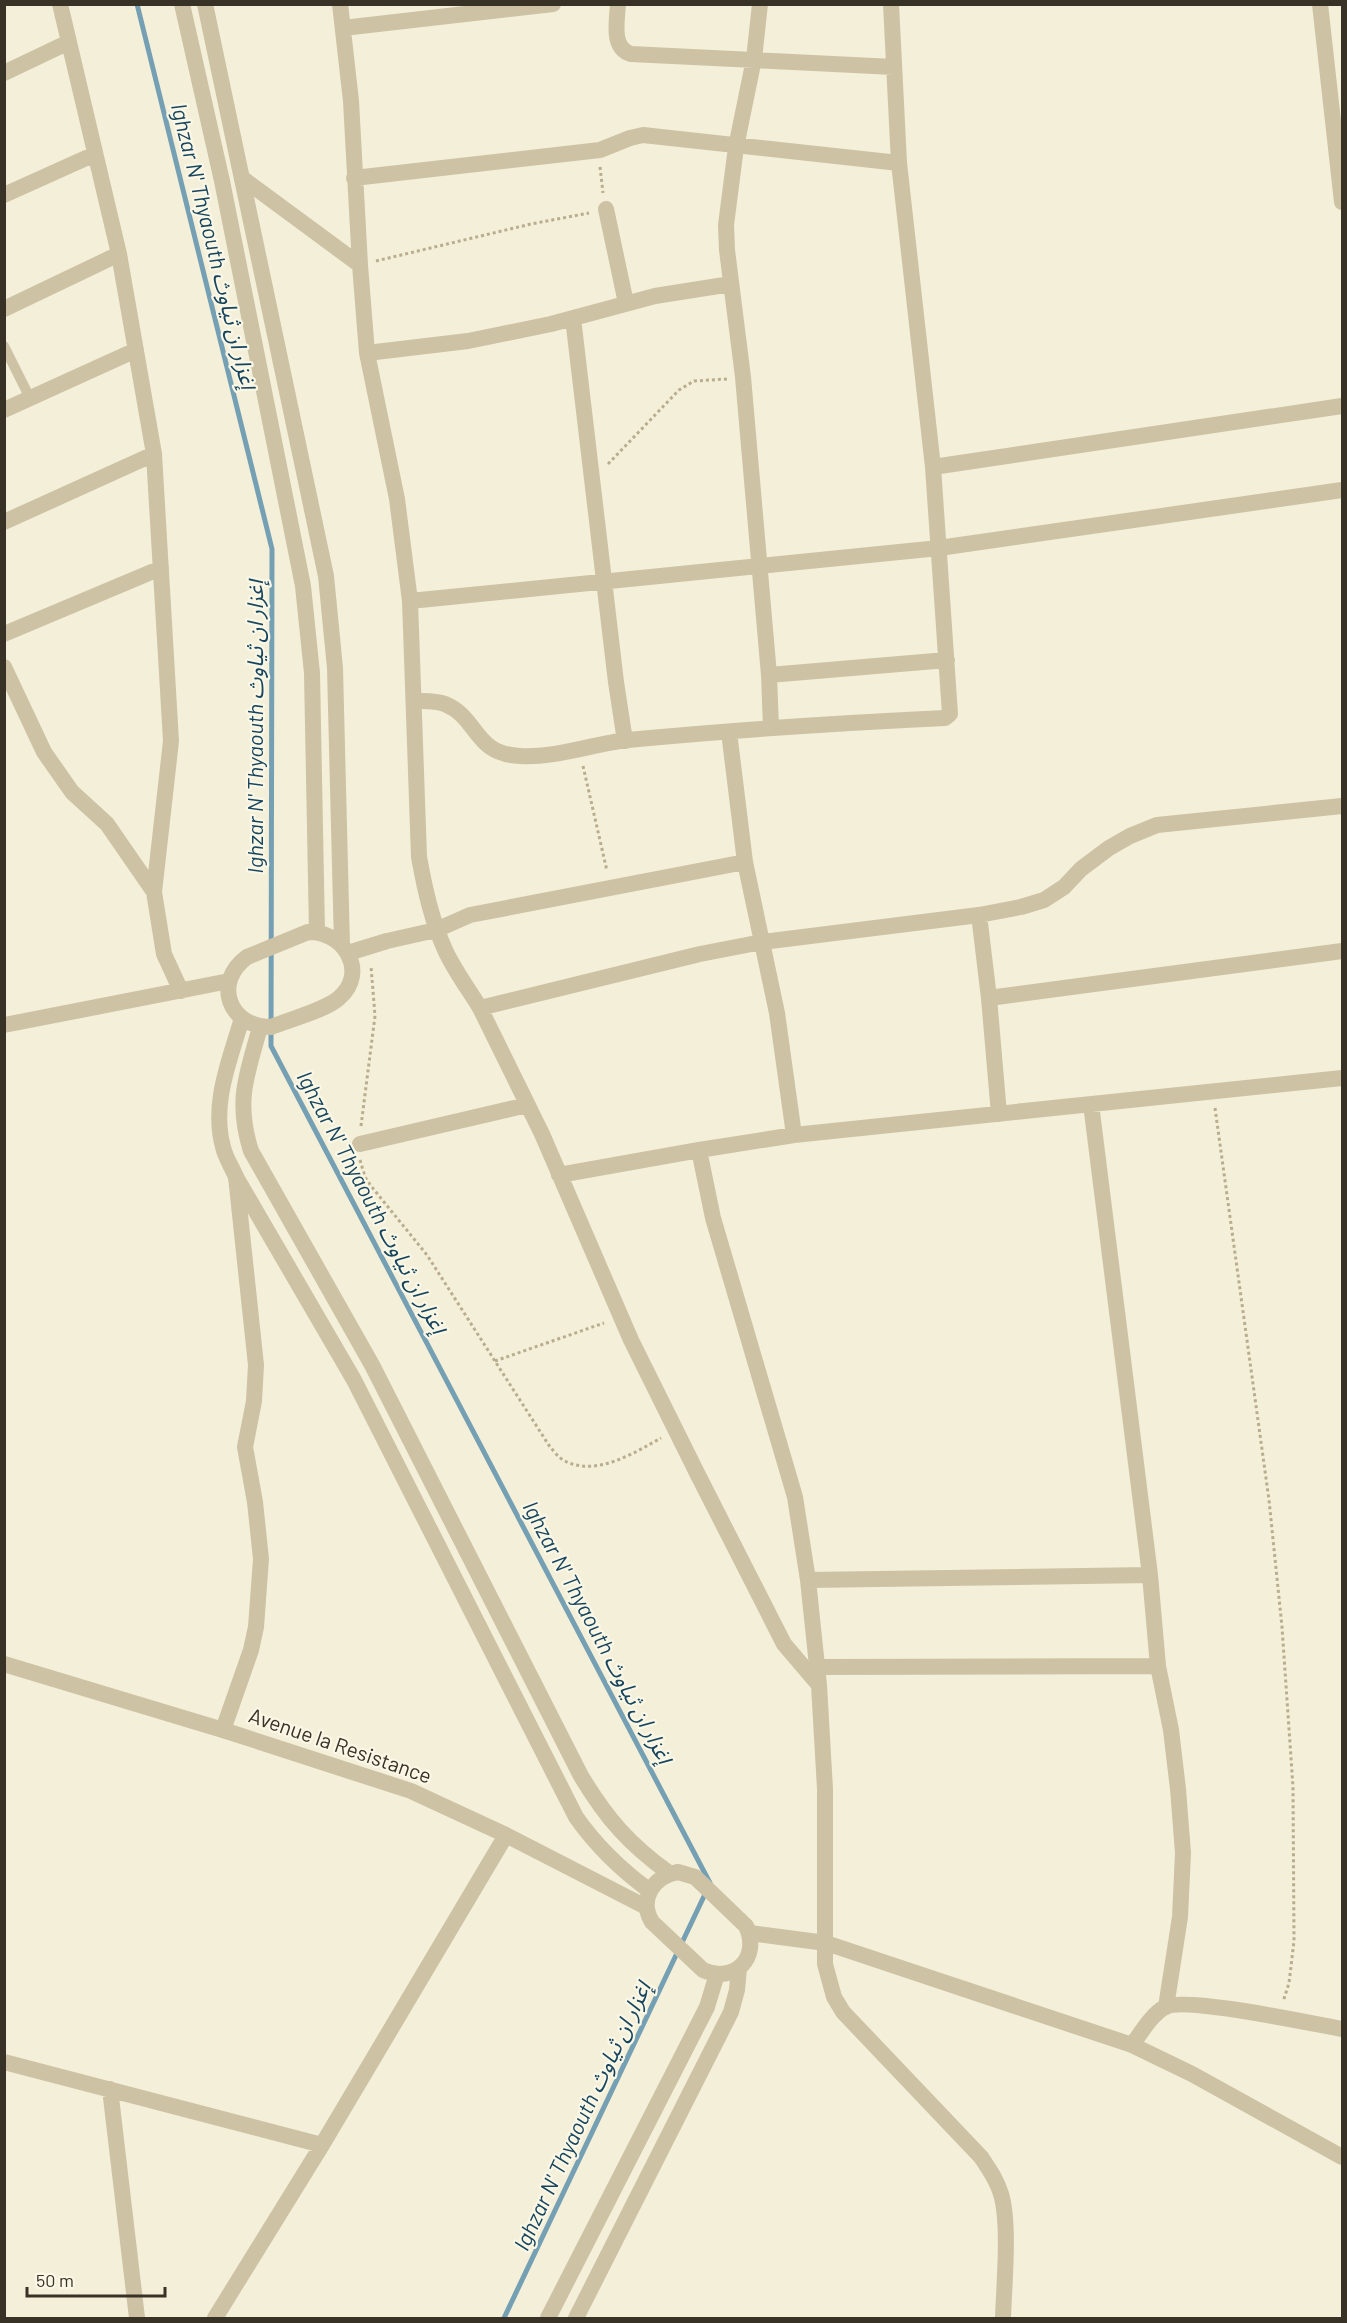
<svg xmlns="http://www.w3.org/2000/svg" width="1347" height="2323" viewBox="0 0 1347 2323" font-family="Barlow,'Noto Sans Arabic',sans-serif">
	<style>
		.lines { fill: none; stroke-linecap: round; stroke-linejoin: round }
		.stream { stroke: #75a0b4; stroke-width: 5 }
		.path { stroke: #b9ad8e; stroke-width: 3; stroke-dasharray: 3 3; stroke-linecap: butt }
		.service { stroke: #cdc2a4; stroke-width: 10 }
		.minor { stroke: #cdc2a4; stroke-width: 16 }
		.tertiary { stroke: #cdc2a4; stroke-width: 16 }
		.labels { text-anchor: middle; stroke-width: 4.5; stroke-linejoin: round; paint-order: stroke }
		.street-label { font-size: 21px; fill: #383126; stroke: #fbf7e6 }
		.water-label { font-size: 22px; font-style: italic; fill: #17455e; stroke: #fbf7e6 }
	</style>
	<rect width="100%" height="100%" fill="#f4efd9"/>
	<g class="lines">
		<!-- stream -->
		<path class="stream" d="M137,4L272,549L271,1046L710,1883
			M504,2318L706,1892"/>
		<!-- path -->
		<path class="path" d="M600,167L603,193
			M376,261L531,224L589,213
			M608,464L679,390L694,381L727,379
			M583,766L607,871
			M1215,1108L1269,1500L1282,1627L1293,1787L1294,1941L1289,1983L1283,2002
			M361,1126L375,1016L371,966
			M360,1160L365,1177L371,1186L427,1255L550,1447C554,1451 558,1457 563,1460C595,1478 634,1453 661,1438
			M495,1361L604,1323"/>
		<!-- service -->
		<path class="service" d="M4,346L30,398"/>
		<!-- minor -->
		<path class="minor" d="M60,4L119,254L154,454L171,741L154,892L164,954L181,991
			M340,4L351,101L360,265
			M618,4C617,21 611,48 631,54L894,67
			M760,4L754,59L736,147L726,225L727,250L743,377L769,675L771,728
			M1320,4L1342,202
			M343,28L553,4
			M4,73L69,42
			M242,178L360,265L367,353L397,499L410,601L419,857C425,890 432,922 446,952C455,971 469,990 480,1008
			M354,178L600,150L630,138L643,135L899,163
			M4,195L95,154
			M606,209L626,303
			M4,309L119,254
			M573,318L616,682L625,741
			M367,353L468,341L551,324L655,296L731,284
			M4,410L136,350
			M933,467L1342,406
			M4,522L154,454
			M410,601L939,548L1342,490
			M4,634L161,568
			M4,667L44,752L72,792L107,824L154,892
			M769,675L947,660
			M414,701C424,701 435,700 445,704C479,718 473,754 520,756C556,758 592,744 628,740C733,730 839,723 945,718L950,714L933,467L899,163L891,4
			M729,732L745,862
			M979,915L989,998L999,1114
			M348,953L387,941L436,930L470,915L745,862L777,1013L794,1135L699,1150L713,1218L795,1497L808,1580L819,1685L825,1789V1964L834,1997L843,2012L981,2157C989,2169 997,2180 1001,2194C1010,2224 1004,2285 1003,2318
			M989,998L1342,951
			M4,1025L229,981
			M1091,1104L1150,1575L1158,1666L1171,1730L1178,1789L1183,1853L1180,1917L1166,2007
			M794,1135L1342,1078
			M360,1144L527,1105
			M559,1175L699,1150
			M808,1580L1150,1575
			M4,1664L223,1730L411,1791L506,1835L646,1907
			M817,1667L1158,1666
			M819,1685L784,1644L697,1473L631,1340L542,1134L480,1008L700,954L762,942L979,915L1021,907L1044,900L1064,887L1081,869L1109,848L1130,836L1157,825L1342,806
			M223,1730L251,1650L256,1627L261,1559L255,1502L245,1447L254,1401L256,1365L236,1177
			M750,1933L826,1943L1132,2045L1192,2074L1342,2157
			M1132,2045C1141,2033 1151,2015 1165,2007C1185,1996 1313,2024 1342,2029
			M4,2062L322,2145
			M110,2089L137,2318
			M215,2318L322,2145L506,1835"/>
		<!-- tertiary -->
		<path class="tertiary" d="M182,4L222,181L303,586L312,673L317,932
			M205,4L326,576L335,668L342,945
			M308,932C344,931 369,972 339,998C326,1010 288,1020 271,1027C228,1027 213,982 247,957Z
			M242,1018C230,1060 211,1103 223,1147C225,1157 232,1167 236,1177L354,1380L576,1817C597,1847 620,1869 650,1891
			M260,1027C247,1075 235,1100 251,1151L372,1365L581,1776C607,1819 629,1844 669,1873
			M678,1872L695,1877L746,1926C761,1958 734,1984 703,1970L652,1922C638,1899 654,1876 678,1872Z
			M548,2318L707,2007L717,1974
			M576,2318L731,2012L737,1990L739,1968"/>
	</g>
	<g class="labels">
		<!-- street labels -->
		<g class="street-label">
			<text transform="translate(340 1746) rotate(19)" y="7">Avenue la Resistance</text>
		</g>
		<!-- water labels -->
		<g class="water-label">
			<text transform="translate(214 246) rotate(76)" y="8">Ighzar N' Thyaouth إغزار ان ثياوث</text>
			<text transform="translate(255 727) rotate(-90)" y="8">Ighzar N' Thyaouth إغزار ان ثياوث</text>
			<text transform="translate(372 1202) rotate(62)" y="8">Ighzar N' Thyaouth إغزار ان ثياوث</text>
			<text transform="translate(598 1632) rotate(62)" y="8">Ighzar N' Thyaouth إغزار ان ثياوث</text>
			<text transform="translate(582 2116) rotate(-65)" y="8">Ighzar N' Thyaouth إغزار ان ثياوث</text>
		</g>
	</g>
	<!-- border -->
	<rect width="1347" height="2323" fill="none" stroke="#383126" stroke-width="12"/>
	<!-- scale -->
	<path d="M27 2287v9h138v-9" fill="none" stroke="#383126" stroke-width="3"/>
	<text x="36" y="2287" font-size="18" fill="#383126" stroke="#fbf7e6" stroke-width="4.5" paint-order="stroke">50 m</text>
</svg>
